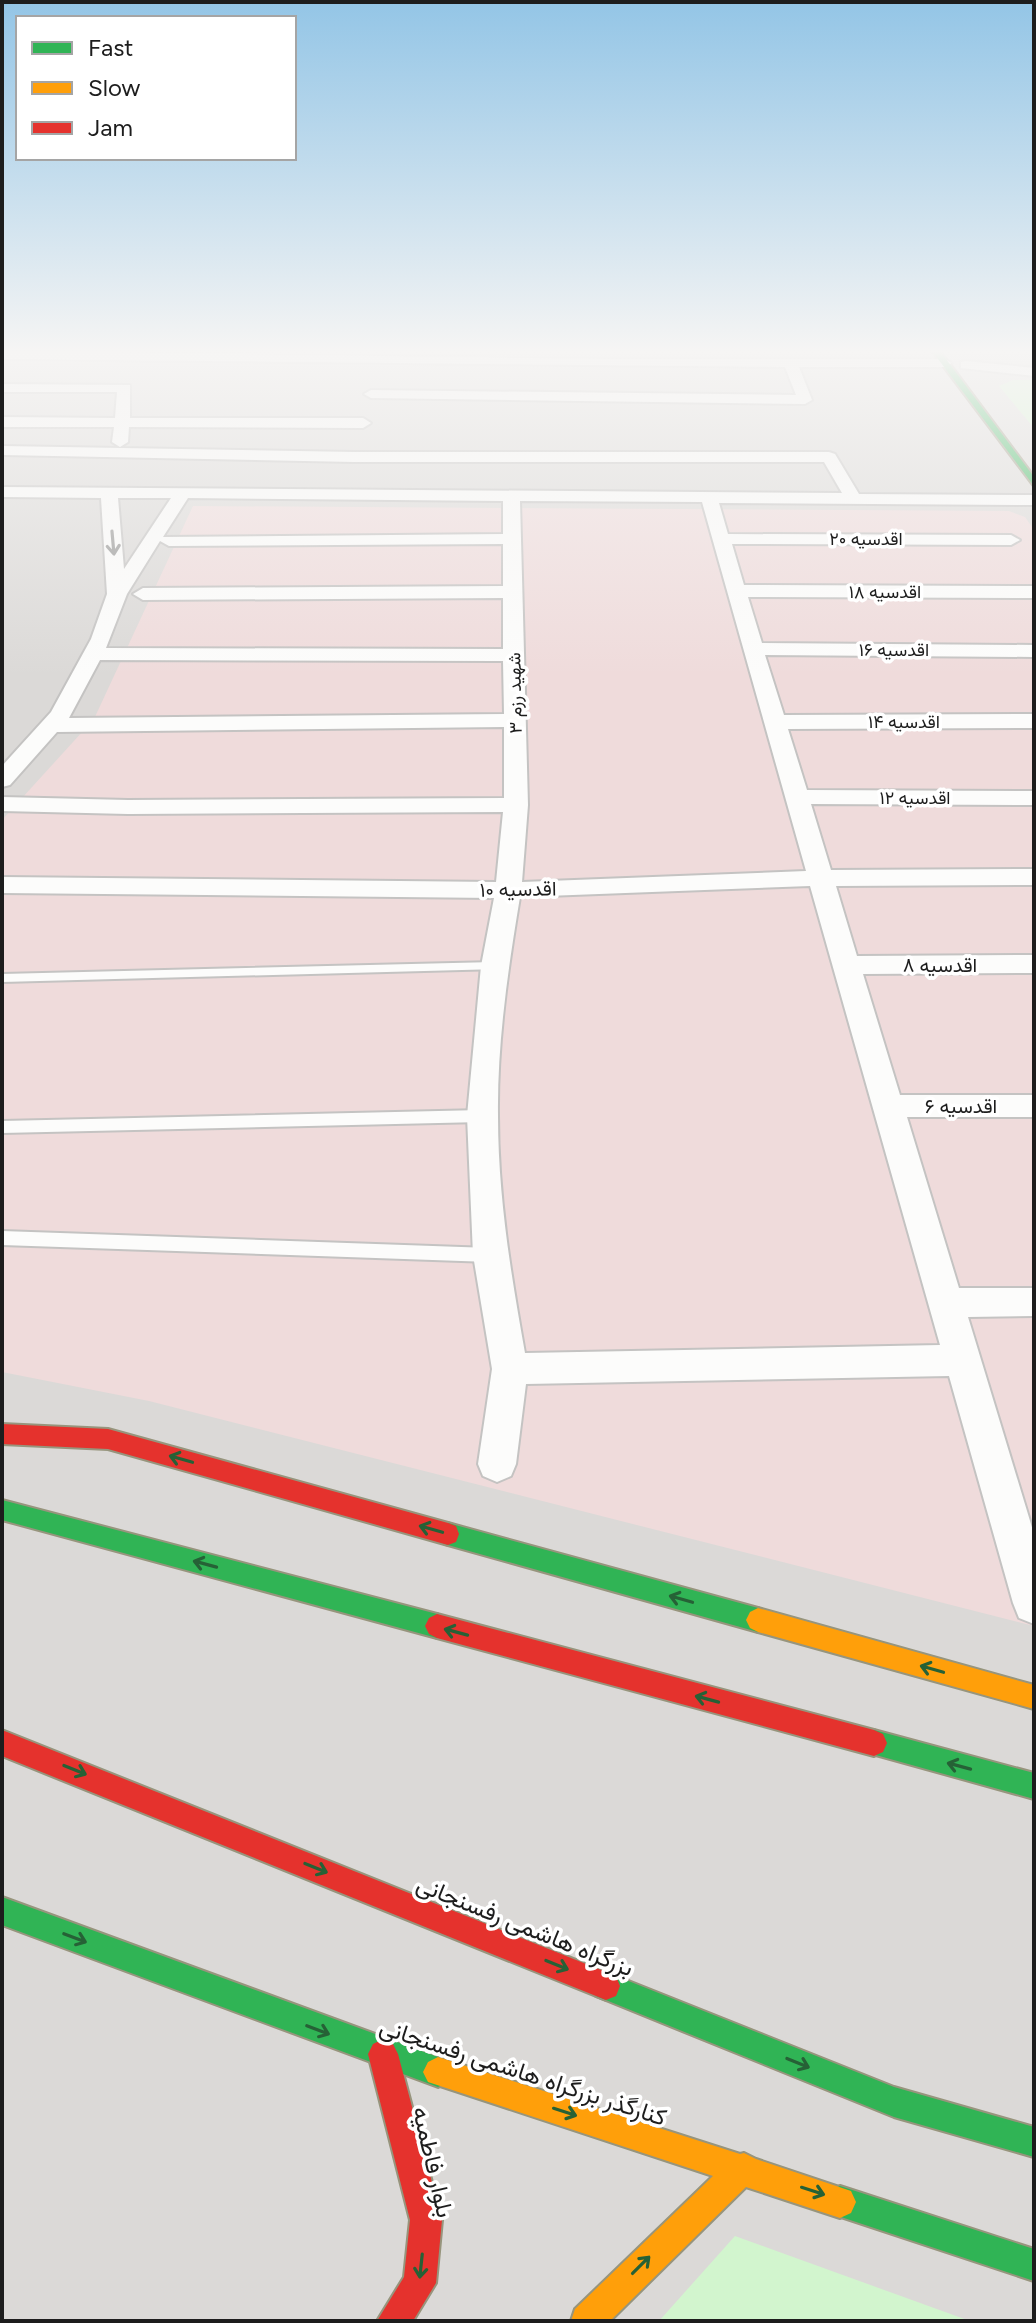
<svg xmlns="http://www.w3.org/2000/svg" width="1036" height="2323" viewBox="0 0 1036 2323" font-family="Figtree,Vazirmatn,sans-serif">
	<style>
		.residential { fill: #dbd9d7 }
		.commercial { fill: #efdbdb }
		.park { fill: #d2f5ce }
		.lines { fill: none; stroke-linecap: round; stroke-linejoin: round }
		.lane-casing { stroke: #c4c3c2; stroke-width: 4 }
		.street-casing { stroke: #c4c3c2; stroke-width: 4 }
		.fast-casing { stroke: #97957d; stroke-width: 4 }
		.slow-casing { stroke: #97957d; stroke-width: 4 }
		.jam-casing { stroke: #97957d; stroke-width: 4 }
		.lane { fill: #fcfcfb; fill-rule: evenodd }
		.street { fill: #fcfcfb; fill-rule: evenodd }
		.fast { fill: #30b455; fill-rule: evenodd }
		.slow { fill: #ff9f0a; fill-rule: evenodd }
		.jam { fill: #e5322d; fill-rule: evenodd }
		.oneway { stroke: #989897 }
		.oneway2 { stroke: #266136 }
		.labels { text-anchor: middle; stroke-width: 7; stroke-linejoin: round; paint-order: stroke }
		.far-street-label { font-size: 18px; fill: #1d1d1d; stroke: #fff }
		.street-label { font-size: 20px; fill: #1d1d1d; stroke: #fff }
		.near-street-label { font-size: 24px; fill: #1d1d1d; stroke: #fff }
	</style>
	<rect width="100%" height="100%" fill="#ece9e6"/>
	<!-- residential -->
	<path class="residential" d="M2,351H1034V2321H2Z"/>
	<!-- commercial -->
	<path class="commercial" d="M193,506L1009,511L1025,517L1034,530V1626L149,1401L2,1372V820L94,719Z"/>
	<!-- park -->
	<path class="park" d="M1013,380H1034V428L999,386Z
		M735,2236L970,2321H659Z"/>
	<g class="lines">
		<defs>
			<path id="lane" d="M495,962L500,963L502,966L500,969L2,982V974Z
				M482,1110L490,1116L482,1122L2,1133V1121Z
				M2,1231L490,1248L496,1250L499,1255L496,1260L490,1262L2,1245Z"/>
			<path id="street" d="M2,351L608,359H945L952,363L945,367H799L812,400L805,404L371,398L364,394L371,390L796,395L785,367L2,359Z
				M966,361L1034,368V376L961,368V362Z
				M2,384L130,385V418H363L371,423L363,428L129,427L128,442L120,447L112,442L114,427H2V417L115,418L117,392H2Z
				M2,446L354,452H829L835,454L859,494L1034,495V505L719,503L728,534L1011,535L1020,540L1011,545L732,544L744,585L1034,586V598L748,597L762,643L1034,645V657L765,655L784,715L1034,714V728L788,729L807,790L1034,791V805L811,804L831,870L1034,869V885L836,886L857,956L1034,955V973L863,974L900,1095H1034V1117H907L959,1288H1034V1316L968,1317L1034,1534V1624L1019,1618L1013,1603L949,1376L526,1384L516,1464L511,1476L497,1482L483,1476L478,1464L492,1369L473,1255L467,1116L481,966L494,898L2,893V877L496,882L503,812L128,814L2,811V797L128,800L504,798V727L57,732L10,785L2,787V766L51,712L91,639L107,594L101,498L2,497V487L842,493L824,462H354L3,455ZM118,498H171L124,569ZM188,498L503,501V534L163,537ZM520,501L702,502L806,871L522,882L528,805ZM160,541L169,546L503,544V586L143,588L133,594L143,600L503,598V649L106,648L127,594ZM100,660L503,661L504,714L69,718ZM810,886L940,1345L525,1353C511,1275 498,1196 498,1116C497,1044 508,969 520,897Z"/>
			<path id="fast" d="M932,351H940L1034,477V486Z
				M2,1500L437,1614L445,1618L449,1626L445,1634L437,1638L2,1520Z
				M448,1523L758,1608L766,1612L770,1620L766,1628L758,1632L448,1545L440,1542L437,1534L440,1526Z
				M874,1730L1034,1773V1799L865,1752L861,1743L865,1734Z
				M2,1897L438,2057L448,2062L453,2072L448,2082L438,2087L2,1925Z
				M606,1972L894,2087L1034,2127V2157L894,2117L596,1996L592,1986L596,1976Z
				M840,2186L1034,2249V2281L829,2213L824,2202L829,2191Z"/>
			<path id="slow" d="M758,1608L1034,1685V1709L758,1632L750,1628L746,1620L750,1612Z
				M438,2057L740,2154L744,2153L756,2159L851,2191L856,2202L851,2213L840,2218L746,2187L610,2321H571L575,2309L713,2176L428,2082L423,2072L428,2062Z"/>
			<path id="jam" d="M2,1424L108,1429L448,1523L456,1526L459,1534L456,1542L448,1545L108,1449L2,1444Z
				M437,1614L874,1730L883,1734L887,1743L883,1752L874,1756L437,1638L429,1634L425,1626L429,1618Z
				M2,1730L616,1976L620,1986L616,1996L606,2000L2,1756Z
				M383,2039L393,2044L398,2054L442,2220L436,2283L413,2321H377L404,2277L410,2220L368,2054L373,2044Z"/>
		</defs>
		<!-- lane casing -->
		<use href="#lane" class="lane-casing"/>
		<!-- street casing -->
		<use href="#street" class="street-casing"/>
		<!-- fast casing -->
		<use href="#fast" class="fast-casing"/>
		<!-- slow casing -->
		<use href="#slow" class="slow-casing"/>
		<!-- jam casing -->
		<use href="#jam" class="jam-casing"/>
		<!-- lane -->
		<use href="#lane" class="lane"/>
		<!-- street -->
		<use href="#street" class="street"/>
		<!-- fast -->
		<use href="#fast" class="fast"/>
		<!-- slow -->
		<use href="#slow" class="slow"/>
		<!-- jam -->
		<use href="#jam" class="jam"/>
	</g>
	<!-- one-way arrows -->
	<defs><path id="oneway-shaft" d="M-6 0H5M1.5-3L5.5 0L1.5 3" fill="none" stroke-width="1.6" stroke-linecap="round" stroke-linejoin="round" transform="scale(2)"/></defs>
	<use class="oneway" href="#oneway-shaft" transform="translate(113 543) rotate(85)"/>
	<g class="oneway2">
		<use href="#oneway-shaft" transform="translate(181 1459) rotate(-164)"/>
		<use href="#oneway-shaft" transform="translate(431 1529) rotate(-164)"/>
		<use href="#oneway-shaft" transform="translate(205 1564) rotate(-165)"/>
		<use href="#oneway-shaft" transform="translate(681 1599) rotate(-164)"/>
		<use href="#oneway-shaft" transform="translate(456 1632) rotate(-165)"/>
		<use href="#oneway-shaft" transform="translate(932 1669) rotate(-164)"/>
		<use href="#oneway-shaft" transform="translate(707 1699) rotate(-165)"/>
		<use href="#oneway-shaft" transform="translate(959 1766) rotate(-165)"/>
		<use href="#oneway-shaft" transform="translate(75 1770) rotate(22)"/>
		<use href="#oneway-shaft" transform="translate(316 1868) rotate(22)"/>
		<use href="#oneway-shaft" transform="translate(75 1938) rotate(21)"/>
		<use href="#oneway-shaft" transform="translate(557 1965) rotate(22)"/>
		<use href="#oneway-shaft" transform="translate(318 2030) rotate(21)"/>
		<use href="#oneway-shaft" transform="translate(798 2063) rotate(22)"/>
		<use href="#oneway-shaft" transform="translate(565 2112) rotate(18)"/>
		<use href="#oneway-shaft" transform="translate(813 2191) rotate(18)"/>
		<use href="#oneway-shaft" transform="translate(641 2265) rotate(-45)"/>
		<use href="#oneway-shaft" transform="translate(421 2266) rotate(96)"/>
	</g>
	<!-- sky -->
	<linearGradient id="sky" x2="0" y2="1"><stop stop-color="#93c5e6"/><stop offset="0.52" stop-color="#f6f5f4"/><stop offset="1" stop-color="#f6f5f4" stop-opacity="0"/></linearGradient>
	<rect width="1036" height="676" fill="url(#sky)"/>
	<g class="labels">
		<!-- far-street labels -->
		<g class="far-street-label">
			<text x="866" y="545">اقدسیه ۲۰</text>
			<text x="885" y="598">اقدسیه ۱۸</text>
			<text x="894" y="656">اقدسیه ۱۶</text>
			<text transform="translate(515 693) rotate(-91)" y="6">شهید رزم ۳</text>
			<text x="904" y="728">اقدسیه ۱۴</text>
			<text x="915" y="804">اقدسیه ۱۲</text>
		</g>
		<!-- street labels -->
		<g class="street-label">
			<text transform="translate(518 889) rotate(-1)" y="7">اقدسیه ۱۰</text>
			<text x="940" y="972">اقدسیه ۸</text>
			<text x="961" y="1113">اقدسیه ۶</text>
		</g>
		<!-- near-street labels -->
		<g class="near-street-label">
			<text transform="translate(525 1926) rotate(22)" y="8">بزرگراه هاشمی رفسنجانی</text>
			<text transform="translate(523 2072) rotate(18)" y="8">کنارگذر بزرگراه هاشمی رفسنجانی</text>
			<text transform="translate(433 2162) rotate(77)" y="8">بلوار فاطمیه</text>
		</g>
	</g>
	<!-- border -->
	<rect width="1036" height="2323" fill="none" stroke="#1d1d1d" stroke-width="8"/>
	<!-- legend -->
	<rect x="16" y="16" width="280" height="144" fill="#ffffff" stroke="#a5a5a5" stroke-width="2"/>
	<rect x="32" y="42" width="40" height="12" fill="#30b455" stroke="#a5a5a5" stroke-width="2"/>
	<text x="88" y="56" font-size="24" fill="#1d1d1d">Fast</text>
	<rect x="32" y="82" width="40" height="12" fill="#ff9f0a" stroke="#a5a5a5" stroke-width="2"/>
	<text x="88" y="96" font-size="24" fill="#1d1d1d">Slow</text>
	<rect x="32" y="122" width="40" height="12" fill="#e5322d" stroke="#a5a5a5" stroke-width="2"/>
	<text x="88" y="136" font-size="24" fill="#1d1d1d">Jam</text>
</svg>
